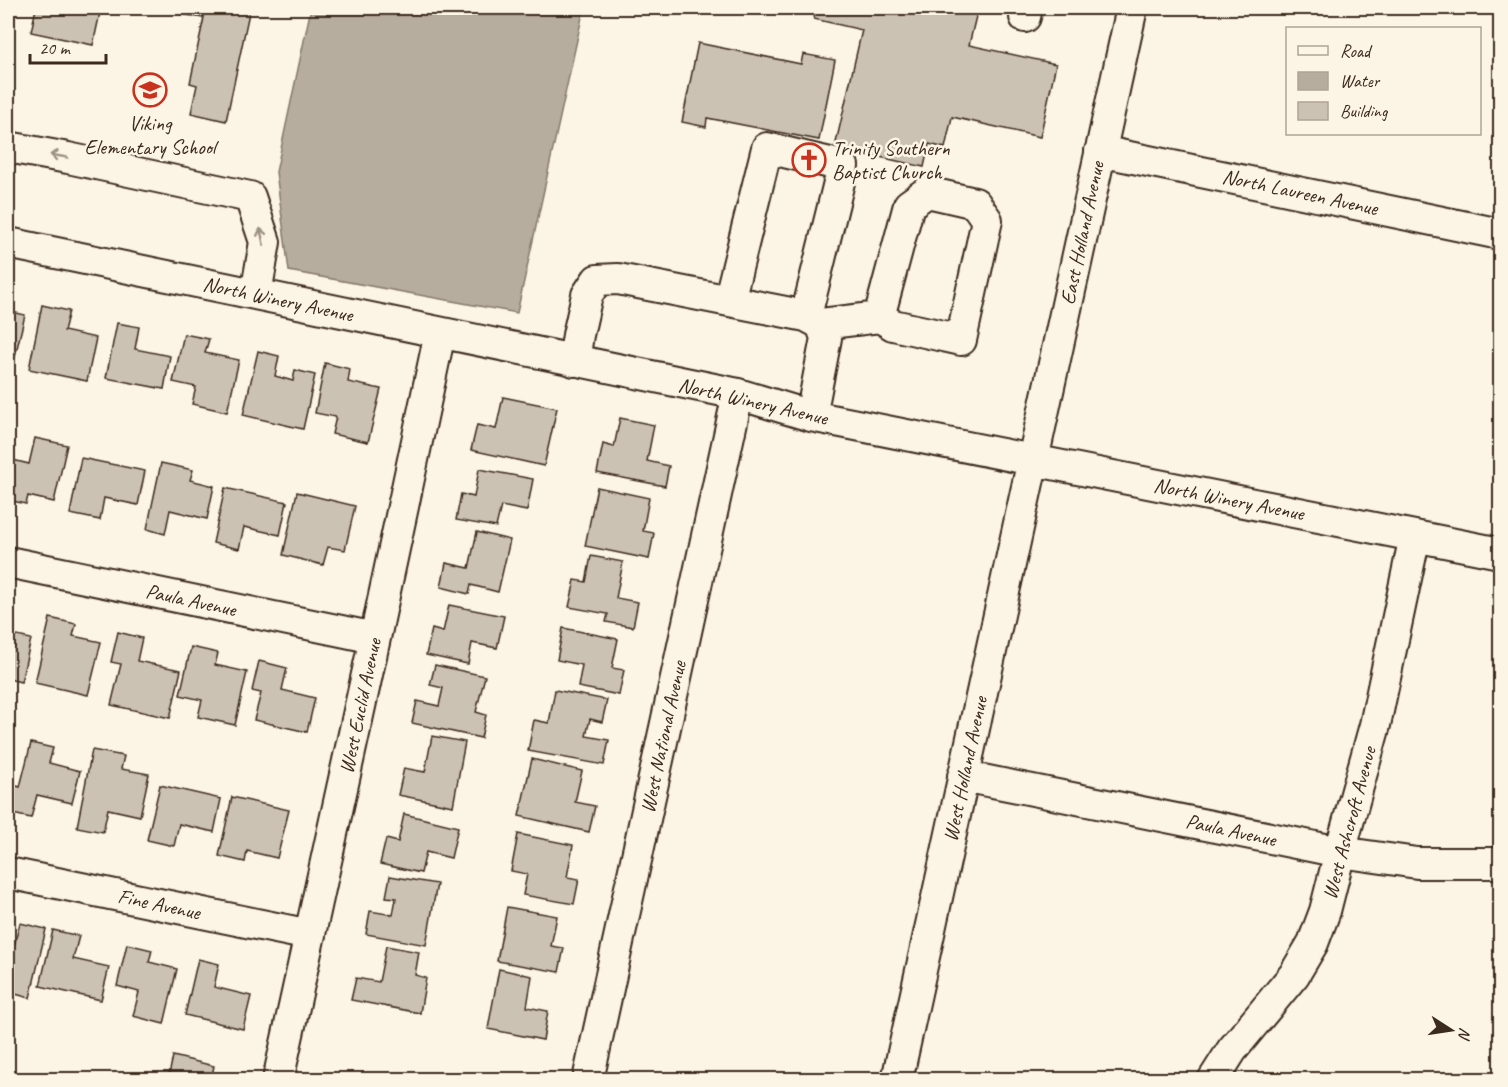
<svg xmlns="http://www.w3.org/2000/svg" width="1508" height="1087" viewBox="0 0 1508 1087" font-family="Caveat,sans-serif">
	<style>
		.water { fill: #b7ad9e; stroke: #85796b; stroke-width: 1.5 }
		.building { fill: #ccc2b3; stroke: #3b2a1e; stroke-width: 1.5 }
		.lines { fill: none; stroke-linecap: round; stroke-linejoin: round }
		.minor-casing { stroke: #3b2a1e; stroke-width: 34 }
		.minor { stroke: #fcf5e5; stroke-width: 30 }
		.oneway { stroke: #9c9082 }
		.labels { text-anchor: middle; stroke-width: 5; stroke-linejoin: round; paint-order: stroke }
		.poi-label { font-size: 21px; fill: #3b2a1e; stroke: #fcf5e5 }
		.street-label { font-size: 21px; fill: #3b2a1e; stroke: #fcf5e5 }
	</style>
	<rect width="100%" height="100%" fill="#fcf5e5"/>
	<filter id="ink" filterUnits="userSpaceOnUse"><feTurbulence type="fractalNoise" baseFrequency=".0167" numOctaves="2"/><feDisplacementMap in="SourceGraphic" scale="12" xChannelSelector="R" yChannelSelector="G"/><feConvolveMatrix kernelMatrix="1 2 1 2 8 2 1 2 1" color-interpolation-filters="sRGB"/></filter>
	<g filter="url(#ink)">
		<!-- water -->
		<path class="water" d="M311,8H584L517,313L289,271L276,172Z"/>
		<!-- building -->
		<path class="building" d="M36,8H101L93,45L31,32Z
			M151,8H205L202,18Z
			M206,8H250L226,121L191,113L197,85L190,83Z
			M816,8H978L969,45L1056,64L1040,137L952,117L945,148L929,144L924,167L835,147L862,30L814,19Z
			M698,43L801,64L803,54L835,60L819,140L707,118L706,127L682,122Z
			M42,305L69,311L64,331L96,338L87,381L29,369Z
			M8,311L25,315L12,369L8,368Z
			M117,323L139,327L135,349L170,356L164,389L106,378Z
			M184,334L209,339L205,353L239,360L227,412L192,404L196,387L173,382Z
			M258,351L279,356L275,376L293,381L295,370L315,375L303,429L243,415Z
			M325,363L350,369L348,382L381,389L368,442L332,434L336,417L315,413Z
			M503,397L557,408L544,466L471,450L477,425L496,429Z
			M620,418L654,425L647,461L669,466L665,486L597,473L603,444L614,447Z
			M35,438L67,445L54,502L28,496L26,504L8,500L9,459L29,464Z
			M81,458L145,471L138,505L104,498L100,520L70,514Z
			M161,463L193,470L190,480L214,486L207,519L170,510L165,534L147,529Z
			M479,469L533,479L527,511L501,506L496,527L456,520L461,494L474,497Z
			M597,487L649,498L643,531L654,533L649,559L585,546Z
			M225,488L287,502L280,535L244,527L239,549L213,543Z
			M297,492L355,506L345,550L328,547L323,565L283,555Z
			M477,532L510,540L498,592L471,585L469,594L441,587L446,563L469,568Z
			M591,556L623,562L616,598L638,602L633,627L606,622L608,614L569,607L575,580L586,582Z
			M449,605L504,616L497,648L472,643L468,664L426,655L432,629L443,632Z
			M50,618L76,624L73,636L101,642L88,695L35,683Z
			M563,628L618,639L612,668L624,670L619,695L578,687L582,665L557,660Z
			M118,632L142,638L137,661L181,670L170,718L111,705L121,664L111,662Z
			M8,634L31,639L21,682L8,679Z
			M191,647L218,653L215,665L247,672L235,725L198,717L202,700L180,695Z
			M259,661L287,668L282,690L315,698L307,732L254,720L261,693L252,691Z
			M435,665L485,676L476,712L486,715L481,738L412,723L417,701L439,706L443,688L430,685Z
			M555,690L607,700L602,722L590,719L586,736L609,740L604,765L528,751L534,720L549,723Z
			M432,736L465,742L453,806L398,795L404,768L425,772Z
			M31,743L53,748L49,763L80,771L72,803L37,795L31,818L8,813V806L13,785L20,787Z
			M92,750L124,756L121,769L149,774L140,816L108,809L103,832L77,827Z
			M532,759L582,771L575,802L595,806L589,832L519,816Z
			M160,785L221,799L214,832L179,824L174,846L147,840Z
			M232,797L289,810L277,858L247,851L245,862L219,856Z
			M404,814L458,827L451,858L426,852L421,873L380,864L386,839L398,842Z
			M518,834L573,845L567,877L579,879L574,904L523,895L527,874L511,871Z
			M390,876L437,884L426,945L366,934L370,911L393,915L396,898L386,897Z
			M507,907L557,916L551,946L564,948L559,972L497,961Z
			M20,923L46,929L30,998L8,992L9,982H8V944L14,946Z
			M53,930L79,936L73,959L109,967L101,1000L40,986Z
			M127,944L152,950L149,962L177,969L164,1024L133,1016L139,992L117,986Z
			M386,946L419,952L415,975L426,978L420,1013L351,1000L356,978L379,982Z
			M198,959L219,964L214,987L251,996L243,1029L185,1015Z
			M499,969L532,976L527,1007L548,1011L543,1040L488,1029Z
			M173,1056L214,1066L211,1080H168Z"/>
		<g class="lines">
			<defs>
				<path id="minor" d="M1025,17L1027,8
					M8,147L68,158L250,197L265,242L256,294
					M1100,151L1500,234
					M8,243L738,394L811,416L1500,553
					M729,301L767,148L843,166L806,316
					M821,324L880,317L893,325L961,340L987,220L975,203L927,192L909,205L882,306
					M574,361L578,335L587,295L597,280L618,279L806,316L821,324L826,338L811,416
					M8,562L375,638
					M963,776L1340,852L1417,863H1500
					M8,873L310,935
					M278,1080L375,638L440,333
					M588,1080L738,394
					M897,1080L1132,8
					M1213,1080L1232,1050L1294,975L1313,943L1325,911L1340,852L1375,725L1415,536"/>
			</defs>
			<!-- minor casing -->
			<use href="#minor" class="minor-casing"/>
			<!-- minor -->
			<use href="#minor" class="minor"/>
		</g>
		<!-- one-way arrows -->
		<defs><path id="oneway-shaft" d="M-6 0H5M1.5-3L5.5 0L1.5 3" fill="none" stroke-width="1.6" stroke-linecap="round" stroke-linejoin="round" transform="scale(1.5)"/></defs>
		<g class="oneway">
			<use href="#oneway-shaft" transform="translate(59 156) rotate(-170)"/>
			<use href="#oneway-shaft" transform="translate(262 237) rotate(-102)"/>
		</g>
	</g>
	<!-- icons -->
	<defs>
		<symbol id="school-ring" viewBox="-11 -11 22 22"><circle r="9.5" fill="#fcf5e5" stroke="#c8321e" stroke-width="1.5"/><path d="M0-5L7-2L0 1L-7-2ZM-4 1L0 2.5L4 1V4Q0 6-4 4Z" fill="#c8321e"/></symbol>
		<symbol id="church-ring" viewBox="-11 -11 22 22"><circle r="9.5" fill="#fcf5e5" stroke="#c8321e" stroke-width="1.5"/><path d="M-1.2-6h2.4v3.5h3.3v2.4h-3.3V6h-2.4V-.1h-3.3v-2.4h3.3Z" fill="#c8321e"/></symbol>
	</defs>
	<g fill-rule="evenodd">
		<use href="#school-ring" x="131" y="71" width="38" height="38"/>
		<use href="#church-ring" x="790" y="141" width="38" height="38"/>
	</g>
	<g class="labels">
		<!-- poi labels -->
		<g class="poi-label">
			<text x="150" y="130">Viking<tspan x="150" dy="24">Elementary School</tspan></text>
			<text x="832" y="155" text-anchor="start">Trinity Southern<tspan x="832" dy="24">Baptist Church</tspan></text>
		</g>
		<!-- street labels -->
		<g class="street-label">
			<text transform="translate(1300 192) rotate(12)" y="7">North Laureen Avenue</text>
			<text transform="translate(1082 233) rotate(-78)" y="7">East Holland Avenue</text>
			<text transform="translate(278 299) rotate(12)" y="7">North Winery Avenue</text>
			<text transform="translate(753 401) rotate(13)" y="7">North Winery Avenue</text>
			<text transform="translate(1229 499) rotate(11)" y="7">North Winery Avenue</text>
			<text transform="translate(191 600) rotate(12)" y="7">Paula Avenue</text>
			<text transform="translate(360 706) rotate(-78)" y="7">West Euclid Avenue</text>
			<text transform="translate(663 737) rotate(-78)" y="7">West National Avenue</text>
			<text transform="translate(965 769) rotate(-78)" y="7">West Holland Avenue</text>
			<text transform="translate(1349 823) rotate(-75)" y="7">West Ashcroft Avenue</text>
			<text transform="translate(1231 830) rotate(12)" y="7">Paula Avenue</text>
			<text transform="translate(159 904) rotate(12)" y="7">Fine Avenue</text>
		</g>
	</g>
	<!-- margin -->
	<rect width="1508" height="1087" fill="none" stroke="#fcf5e5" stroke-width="30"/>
	<rect x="15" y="15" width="1478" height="1057" fill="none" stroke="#3b2a1e" stroke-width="2" filter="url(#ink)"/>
	<!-- legend -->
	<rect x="1286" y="27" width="195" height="108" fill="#fcf5e5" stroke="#afa495" stroke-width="1.5"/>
	<rect x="1298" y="46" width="30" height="9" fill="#fcf5e5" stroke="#afa495" stroke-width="1.5"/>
	<text x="1340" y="57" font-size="18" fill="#3b2a1e">Road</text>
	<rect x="1298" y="72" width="30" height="18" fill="#b7ad9e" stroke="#afa495" stroke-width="1.5"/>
	<text x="1340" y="87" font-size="18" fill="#3b2a1e">Water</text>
	<rect x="1298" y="102" width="30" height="18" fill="#ccc2b3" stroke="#afa495" stroke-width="1.5"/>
	<text x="1340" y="117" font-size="18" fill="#3b2a1e">Building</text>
	<!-- north arrow -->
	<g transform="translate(1451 1030) rotate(102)" stroke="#fcf5e5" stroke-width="4.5" paint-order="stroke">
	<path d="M0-4.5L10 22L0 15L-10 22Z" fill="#3b2a1e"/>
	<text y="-9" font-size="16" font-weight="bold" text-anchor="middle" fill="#3b2a1e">N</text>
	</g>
	<!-- scale -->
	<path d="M30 54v9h76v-9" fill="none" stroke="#3b2a1e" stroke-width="3"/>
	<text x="39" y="54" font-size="18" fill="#3b2a1e" stroke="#fcf5e5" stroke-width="4.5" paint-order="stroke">20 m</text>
</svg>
